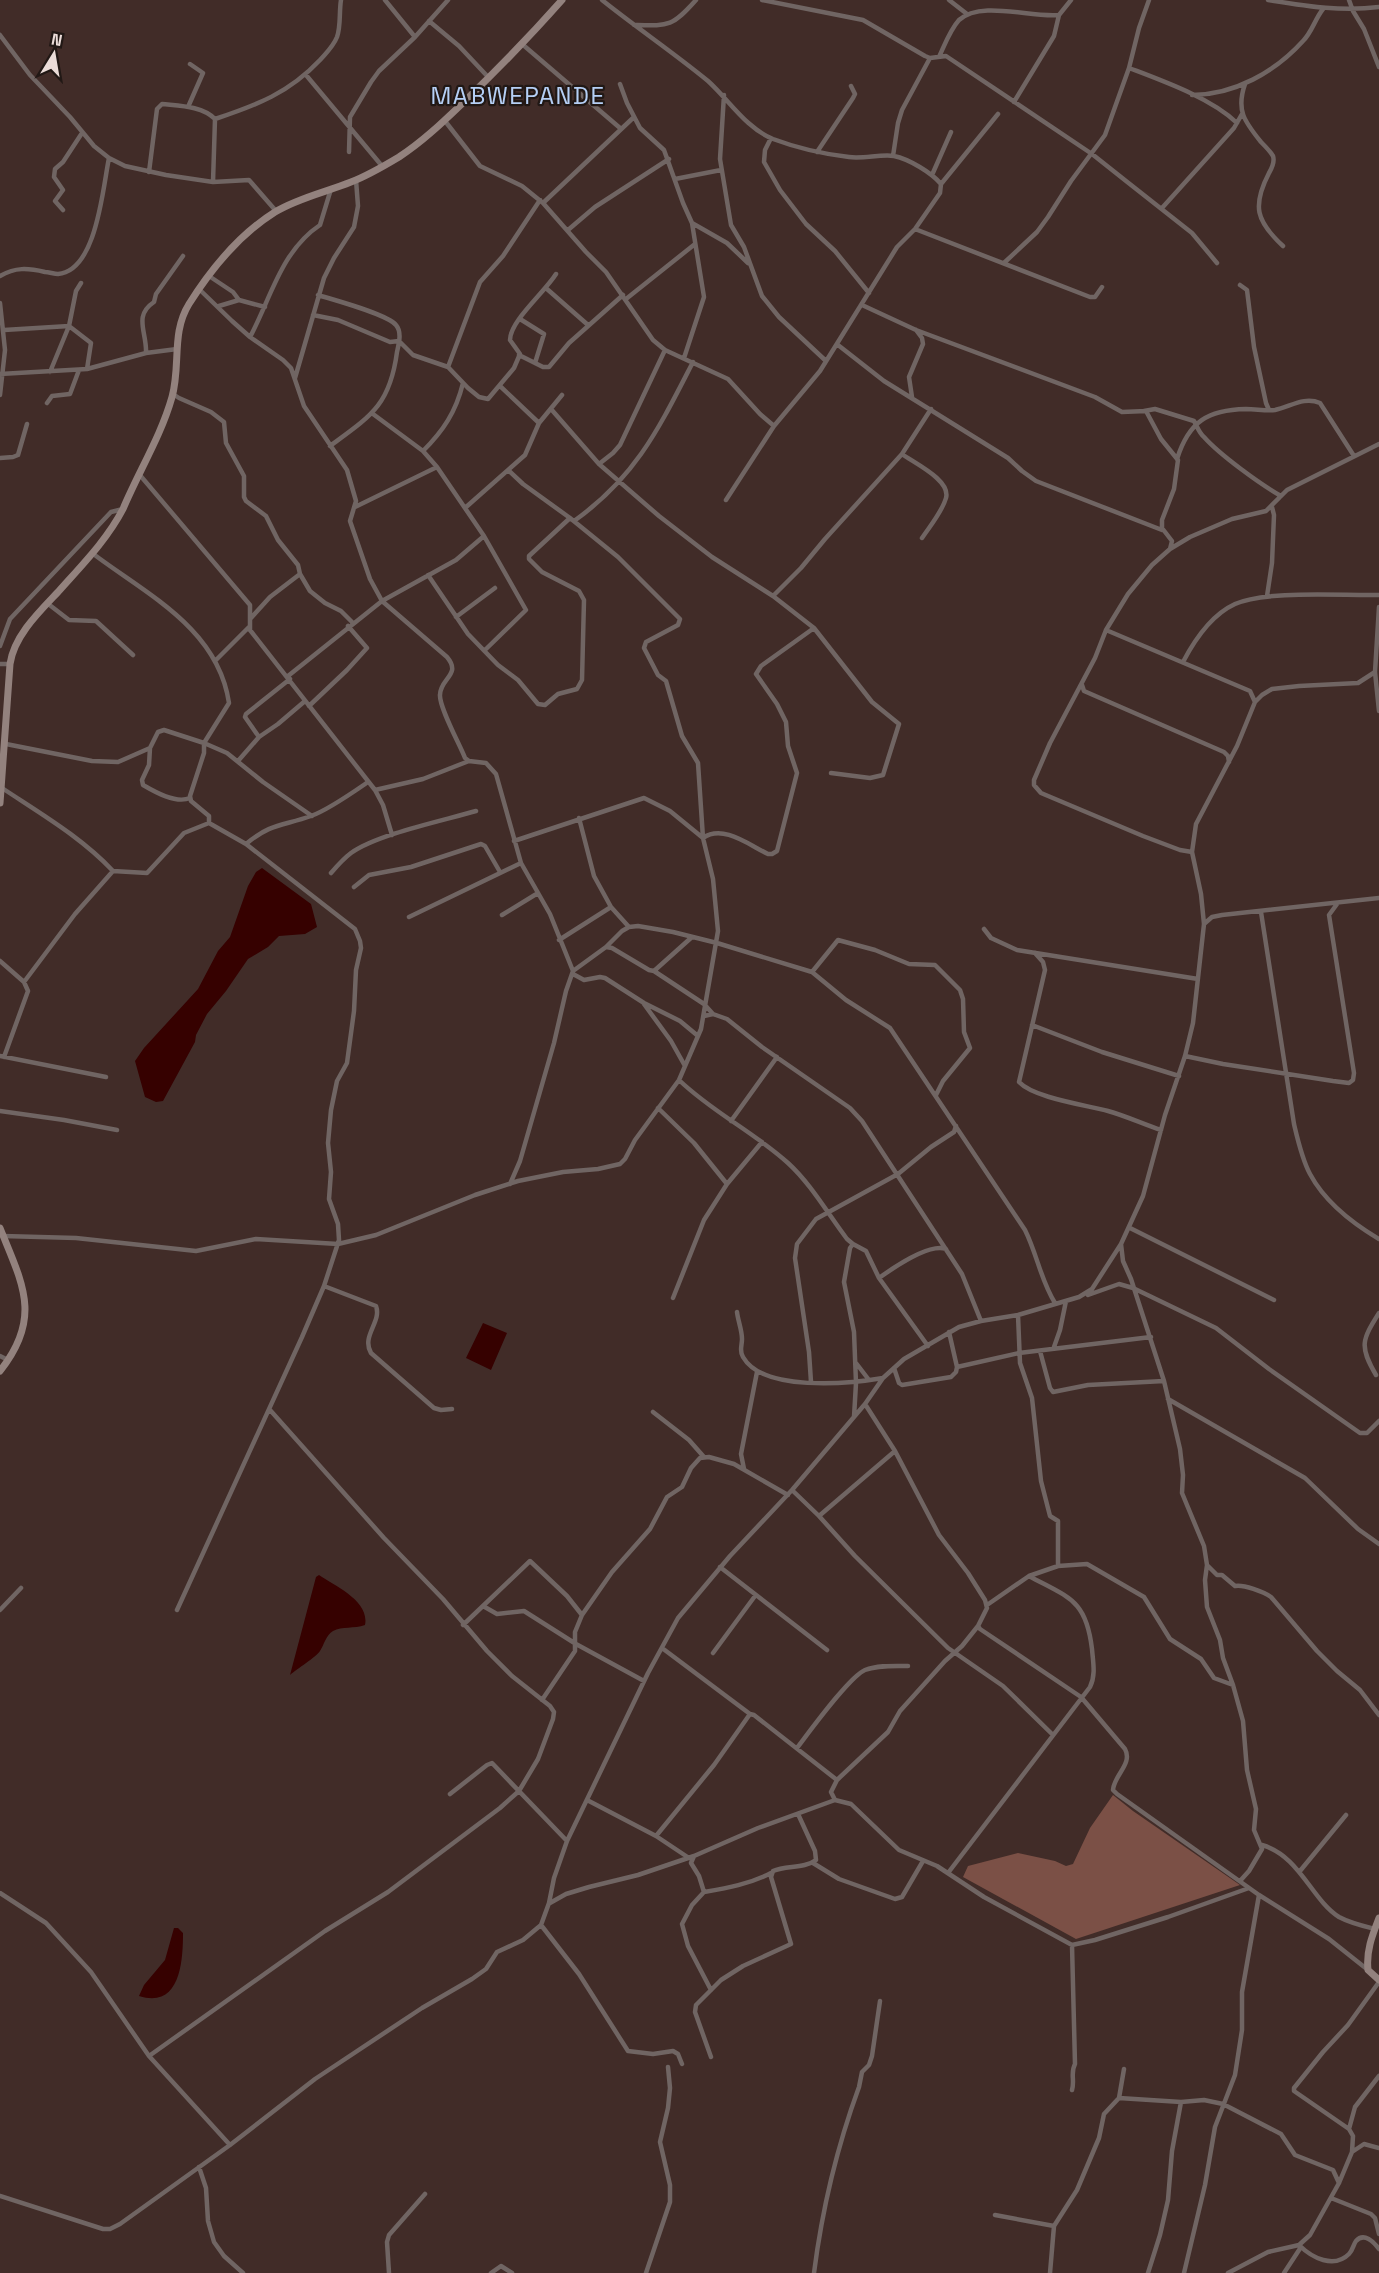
<svg xmlns="http://www.w3.org/2000/svg" width="1379" height="2273" viewBox="0 0 1379 2273" font-family="'Space Grotesk',sans-serif">
	<style>
		.green { fill: #7b5046 }
		.water { fill: #360100 }
		.lines { fill: none; stroke-linecap: round; stroke-linejoin: round }
		.street { stroke: #706563; stroke-width: 4.5 }
		.secondary { stroke: #93827e; stroke-width: 7 }
		.labels { text-anchor: middle; stroke-width: 4.5; stroke-linejoin: round; paint-order: stroke }
		.quarter-label { font-size: 24px; letter-spacing: 1.5px; fill: #b5cff5; stroke: #211815 }
	</style>
	<rect width="100%" height="100%" fill="#412c28"/>
	<!-- green -->
	<path class="green" d="M1113,1795L1133,1811L1240,1885L1076,1939L963,1877L968,1866L1018,1853L1055,1861L1066,1866L1073,1864L1090,1828Z"/>
	<!-- water -->
	<path class="water" d="M262,868L311,904L317,927L305,934L279,936L268,947L248,959L226,991L207,1014L196,1035L195,1042L163,1101L156,1102L145,1097L135,1061L144,1048L198,989L218,951L230,937L248,886L256,872Z
		M483,1323L507,1333L491,1370L466,1358Z
		M319,1575C335,1586 370,1601 365,1625C354,1629 342,1626 333,1631C326,1635 324,1645 320,1651C316,1657 297,1669 290,1675L316,1577Z
		M174,1928H178L183,1933C183,1962 180,2009 139,1996L144,1985L165,1960Z"/>
	<g class="lines">
		<!-- street -->
		<path class="street" d="M385,0L415,37
			M602,0C637,28 674,53 708,81C729,100 746,128 773,139C797,148 823,154 849,157C863,159 881,154 894,156C909,159 932,173 941,184L940,193L915,229L897,247L820,371L774,426L726,500
			M762,0L863,20L925,56L930,58L946,56L1092,154L1126,181L1192,233L1217,263
			M949,0L967,14
			M1268,0C1306,6 1341,12 1379,7
			M1349,0L1353,11L1364,29L1379,67
			M429,21L459,46L489,78
			M634,25C669,26 672,27 696,0
			M0,35L30,75L70,117L94,146L109,158L125,166L166,175L213,182L249,180L276,211
			M522,44L620,128
			M939,57C945,44 950,30 959,20C981,0 1031,18 1059,15L1071,0
			M1129,68C1163,81 1211,98 1237,123
			M306,75L382,166
			M620,84L627,103L640,128L664,150L683,203L692,223L727,243L748,263
			M1245,84C1236,110 1244,121 1261,142C1265,146 1270,151 1273,156C1275,162 1272,168 1269,173C1252,206 1256,221 1283,246
			M724,95L720,159L731,225L744,247L762,296L779,317L826,361
			M1192,95C1234,95 1275,72 1303,41C1312,32 1315,19 1323,9
			M1014,102L1054,36L1059,15
			M188,107L203,73L190,64
			M215,119C257,105 289,93 320,60C326,53 333,47 337,37C341,26 339,12 341,0
			M445,121L480,166L522,186L543,203L586,252L606,272L653,340L665,350L728,379L760,414L774,426
			M771,138L765,150L764,162L780,190L806,224L835,251L869,293
			M349,152L350,117L371,82L379,71L415,37L448,0
			M817,152L853,98L855,94L851,86
			M893,156L898,123L902,110L930,58
			M149,172L157,109L162,104C180,106 202,106 215,119L213,182
			M932,175L951,132
			M675,179L721,170
			M941,184L998,114
			M543,203L634,117
			M1162,208L1234,128L1242,114
			M63,210L55,201L63,190L54,177L55,169L63,162L82,133
			M915,229L1090,297H1095L1102,287
			M568,230L595,207L669,159
			M1005,262L1037,232L1048,217L1071,181L1105,135L1129,68L1139,28L1149,0
			M0,276C15,267 28,268 45,272C49,272 54,274 58,274C97,271 103,186 109,158
			M209,276L233,292L239,300L265,307
			M1240,285L1247,290L1254,347L1266,403L1269,410
			M199,289L232,321L250,337L283,360L291,368L304,406L347,470L356,501L350,521L370,579L382,601L447,657C462,675 440,678 440,695C439,707 460,745 465,758L469,761L486,763L496,774L521,863L550,914L573,971L566,991L554,1043L520,1161L510,1184
			M547,289L588,325
			M318,295C334,300 387,314 396,325C402,332 399,343 397,352C390,405 371,416 330,446
			M626,299L695,244
			M0,303L5,350L0,395
			M862,305L916,330L1095,397L1122,412L1146,411L1161,439L1178,460L1174,489L1162,520V528L1172,541L1170,549
			M219,306L239,300
			M313,315L338,320L390,342L399,341L413,355L448,367L468,388L479,397L488,399L514,368L520,354L510,340C510,321 544,293 556,274
			M520,319L544,334L535,363
			M4,330L69,326L91,343L87,369
			M250,337C271,298 281,251 320,225L331,189
			M838,345L884,381L1008,458L1022,471L1036,481L1162,530
			M146,353C147,332 133,316 154,302L156,294L183,256
			M519,355L543,367H549L569,343L623,295
			M684,358L704,297L692,223
			M448,367L480,282L503,256L540,200
			M50,372L69,326L76,291L81,283
			M0,374L87,369L146,353L177,349
			M295,378L324,278L334,258L354,227L358,206L356,180
			M500,386L539,423
			M173,394L179,398L211,412L224,422L226,443L244,476V497L246,501L266,516L278,540L298,565L300,574L310,591L325,603L341,611L352,622
			M912,397L909,377L923,344L922,338L916,330
			M47,403L52,396L70,394L79,370
			M551,409L599,464L659,516L712,557L773,596L814,628L872,702L899,724L883,775L870,778L831,773
			M1144,411L1155,409L1194,421C1197,426 1199,433 1204,437C1220,455 1260,484 1281,496
			M423,451C443,431 456,412 463,383
			M902,454C914,463 951,480 946,498C942,512 930,526 922,538
			M0,458L13,457L18,455L27,424
			M1177,459C1189,421 1208,410 1246,409C1256,409 1266,411 1275,410C1290,407 1304,396 1320,403L1354,456
			M599,464L613,453L620,445L665,350
			M508,470L523,484L570,518L618,557L680,619L678,625L646,642L644,648L658,675L666,681L682,736L698,763L703,838
			M139,474L250,605V630L375,790L383,805L392,835
			M355,507L437,467
			M465,508L525,455L539,423L562,395
			M574,521C636,477 659,428 693,362
			M484,536L526,610L485,650
			M428,575L468,634L498,665L518,680L538,704L545,705L558,694L577,689L582,680L584,600L579,591L542,572L529,559V556L570,518
			M773,596L801,568L825,539L902,454L931,409
			M1267,596L1272,563L1274,515L1272,507
			M47,603L69,620L96,621L133,655
			M1379,607L1375,672L1379,711
			M456,617L495,588
			M251,618L270,597L300,574
			M1106,630L1250,691L1255,702
			M0,646L10,619L111,512L123,509
			M215,661L249,627
			M1183,662C1195,639 1211,615 1235,604C1266,590 1343,596 1379,595
			M0,664H10
			M288,676L382,601L456,560L484,536L437,467L423,451L373,414
			M1082,685L1084,691L1224,752L1228,756L1229,762
			M309,706L347,670L367,648L348,626
			M259,737L245,717L246,714L290,679
			M6,744L92,761L118,762L150,748L158,732L164,730L204,743L227,753L263,782L312,816
			M150,748L149,765L142,780L143,785C155,792 176,804 190,798
			M238,761L259,737L278,724L305,701
			M2,788C41,814 81,837 113,871
			M375,790L423,779L469,761
			M579,818L594,876L611,907L629,927
			M514,841L644,798L670,811L703,838
			M246,844C271,823 283,826 311,816C328,810 352,793 368,782
			M1192,852L1180,850L1143,836L1041,793L1034,785V780L1050,743L1095,658L1106,630L1128,594L1152,565L1170,549L1190,537L1232,519L1266,511L1287,490L1379,444
			M331,873C337,866 343,859 351,853C378,834 442,821 476,811
			M354,887L369,875L411,867L481,844L485,846L500,872
			M1261,912L1294,1124C1298,1141 1302,1159 1310,1174C1325,1202 1352,1223 1379,1239
			M502,915L538,893
			M409,917L521,863
			M1204,924L1212,917L1222,915L1379,898
			M984,929L991,938L1017,950L1198,979
			M559,940L611,907
			M606,947L622,931L629,927L638,926L673,932L717,943L812,972L846,1000L890,1028L1025,1230C1037,1254 1041,1281 1055,1303
			M1035,953L1043,962L1045,970L1019,1082C1034,1098 1086,1105 1108,1111C1126,1116 1143,1124 1161,1130
			M0,961L24,982L28,991L4,1057
			M573,971L606,947L612,948L649,970L654,971L692,937
			M654,971L704,1004L713,1014
			M812,972L838,940L875,950L909,964L935,965L960,990L963,999L964,1032L970,1048L943,1081L936,1095
			M573,974L584,980L600,977L605,978L644,1003L680,1021L698,1036
			M24,982L75,914L113,871L147,873L184,833L209,823V816L191,801L190,796L204,753V743L229,703C218,628 146,594 92,553
			M644,1004L671,1041L685,1066
			M704,1016L713,1014L727,1019L762,1047L850,1108L862,1121L962,1274L981,1321
			M1032,1025L1102,1052L1179,1076
			M0,1056L106,1077
			M1185,1056L1223,1064L1333,1081L1349,1083L1353,1080L1354,1073L1329,915L1337,904
			M679,1080C712,1112 754,1132 788,1163C811,1184 828,1214 847,1239L853,1244L850,1248L844,1282L854,1332L856,1383L854,1417
			M658,1108L694,1143L727,1184
			M0,1111L64,1120L117,1130
			M731,1121L777,1057
			M1130,1228L1274,1300
			M3,1236L76,1238L196,1251L256,1239L338,1244L376,1235L475,1195L518,1181L563,1172L598,1169L620,1164L625,1159L635,1140L679,1080L701,1029L718,931L713,879L703,838C723,824 749,845 768,854H772L777,851L797,773L788,746L786,722L777,704L756,674L761,666L814,628
			M853,1244L866,1251L879,1278L928,1346
			M1121,1244L1123,1261L1131,1279L1164,1381L1180,1449L1183,1475L1182,1493L1204,1546L1207,1565L1205,1580L1207,1607L1220,1640L1223,1658L1233,1685L1243,1721L1247,1770L1256,1809L1254,1830L1262,1849L1249,1871L1240,1881
			M879,1278C893,1268 929,1243 946,1249
			M324,1286L376,1306C382,1322 361,1336 371,1353L434,1408L441,1410L452,1409
			M1088,1295L1119,1284L1133,1288L1216,1328L1269,1369L1360,1433H1367L1379,1421
			M673,1298L704,1220L727,1184L762,1142
			M737,1312C738,1321 742,1330 742,1339C742,1346 739,1351 743,1357C763,1392 848,1384 883,1378
			M1018,1315L1020,1363L1032,1398L1041,1481L1050,1516L1058,1521V1566
			M1054,1347L1060,1330L1066,1301
			M1040,1351L1050,1388L1053,1392L1088,1385L1164,1381
			M0,1356L8,1360
			M856,1363L869,1380
			M957,1367L1019,1353L1151,1337
			M894,1368L899,1383L902,1385L951,1377L956,1372L957,1367L949,1332
			M1376,1375C1359,1346 1362,1340 1379,1313
			M811,1382L809,1352L795,1258L797,1244L816,1219L898,1174L931,1147L954,1132L956,1126
			M1168,1399L1305,1478L1358,1529L1379,1544
			M865,1404L895,1451L939,1535L968,1573L985,1600L987,1608L978,1626L980,1629L1081,1697L1125,1749C1133,1764 1114,1775 1113,1790L1117,1794L1259,1895L1329,1939L1368,1970
			M653,1412L689,1440L704,1457
			M744,1469L741,1454L757,1372
			M792,1490L819,1516L855,1556L948,1648L1003,1686L1053,1735
			M819,1516L895,1451
			M1207,1565L1217,1575H1222L1235,1586C1243,1584 1264,1592 1271,1597L1317,1651L1337,1671L1360,1690L1379,1715
			M720,1567L827,1650
			M987,1605L1029,1576L1058,1566L1087,1564L1144,1597L1170,1639L1201,1659L1214,1678L1233,1685
			M483,1606L497,1614L524,1611L576,1644L644,1681
			M0,1610L21,1588
			M177,1610L302,1337L324,1286L339,1240L338,1224L329,1199L331,1172L328,1143L331,1110L337,1081L347,1063L354,1011L356,970L361,948L360,941L355,929L246,844L209,823
			M582,1615L612,1572L650,1529L667,1497L682,1487L691,1468L700,1458L709,1457L734,1464L788,1495
			M463,1625L530,1561L567,1596L582,1615L575,1632V1651L542,1700
			M662,1648L750,1714
			M713,1653L755,1596
			M797,1748C810,1731 849,1677 865,1670C878,1665 894,1666 908,1666
			M450,1794L487,1765L492,1763L567,1841
			M587,1800L656,1836L689,1858
			M835,1800L831,1792L837,1780L888,1732L900,1711L945,1661L962,1646L978,1626
			M656,1836L714,1765L750,1714L754,1715L837,1780
			M1262,1845C1300,1856 1311,1899 1339,1917C1350,1923 1363,1926 1375,1929
			M694,1856L691,1863L699,1876L704,1892L692,1905L682,1924L688,1946L711,1990
			M813,1863L839,1879L895,1899L902,1897L923,1861
			M1300,1871L1346,1815
			M948,1873L1090,1687C1096,1675 1093,1662 1092,1649C1086,1599 1069,1598 1029,1576
			M704,1892C727,1888 750,1884 771,1873
			M0,1893L46,1923L91,1972L149,2056L230,2145
			M550,1903L566,1894L589,1887L638,1875L694,1856L758,1828L835,1800L851,1804L899,1850L937,1866L984,1897L1072,1945L1095,1940L1168,1917L1249,1888
			M541,1925L579,1974L628,2051L653,2054L673,2051L678,2054L682,2064
			M149,2056L325,1931L388,1892L500,1808L519,1791L538,1759L553,1719L554,1712L550,1706L512,1676L487,1651L443,1599L384,1538L270,1410
			M711,2057L695,2012L696,2005L721,1980L743,1966L791,1944L771,1877L773,1871C786,1865 804,1869 816,1860L815,1851L798,1814
			M1072,2090C1075,2080 1070,2073 1075,2064L1072,1945
			M1119,2098L1181,2102L1204,2100L1223,2104L1281,2134L1295,2155L1333,2170L1339,2183
			M1349,2129L1355,2107L1379,2076
			M1352,2152L1353,2136L1349,2129L1294,2091V2088L1323,2052L1348,2025L1379,1982
			M199,2167L206,2188L208,2221L214,2242L224,2256L243,2273
			M0,2196L103,2229H110L120,2224L230,2145L315,2079L422,2008L472,1979L486,1969L497,1952L523,1940L541,1925L549,1903L554,1878L567,1841L648,1673L678,1618L730,1556L792,1490L865,1404L883,1378L904,1359L959,1327L981,1321L1018,1315L1079,1297L1092,1289L1121,1244L1143,1196L1165,1115L1185,1056L1193,1023L1204,924L1201,894L1192,852L1196,824L1237,746L1255,702L1262,695L1272,689L1299,686L1358,683L1375,672
			M1331,2198L1371,2214L1375,2218L1379,2234
			M995,2215L1054,2226
			M1299,2245C1312,2258 1334,2269 1349,2254C1353,2250 1353,2245 1356,2241C1364,2232 1374,2242 1379,2249
			M389,2273L387,2242L389,2235L425,2194
			M491,2273L501,2266L512,2273
			M646,2273L670,2202V2185L660,2142L668,2108L670,2088L668,2067
			M814,2273C822,2210 837,2147 859,2087L862,2072L869,2065L872,2056L880,2001
			M1050,2273L1054,2226L1077,2190L1099,2138L1104,2114L1119,2098L1124,2069
			M1148,2273L1160,2235L1168,2200L1172,2151L1181,2102
			M1184,2273L1205,2185L1215,2127L1235,2075L1242,2030V1992L1259,1895
			M1228,2273L1268,2252L1299,2245L1310,2235L1339,2183L1352,2152L1364,2144L1379,2148
			M1284,2273L1301,2247"/>
		<!-- secondary -->
		<path class="secondary" d="M0,803L10,664C14,636 39,612 58,592C81,566 107,540 123,509C139,471 161,436 172,397C181,365 171,333 189,304C211,269 240,234 275,212C298,198 326,192 351,182C367,176 384,166 399,157C425,140 446,119 468,98C501,66 532,34 562,0
			M0,1228C22,1283 43,1317 0,1371
			M1379,1918C1372,1936 1366,1951 1368,1970L1379,1980"/>
	</g>
	<g class="labels">
		<!-- quarter labels -->
		<g class="quarter-label">
			<text x="518" y="104">MABWEPANDE</text>
		</g>
	</g>
	<!-- north arrow -->
	<g transform="translate(54 54) rotate(11)" stroke="#211815" stroke-width="4.5" paint-order="stroke">
	<path d="M0-4.5L10 22L0 15L-10 22Z" fill="#eadcd8"/>
	<text y="-9" font-size="16" font-weight="bold" text-anchor="middle" fill="#eadcd8">N</text>
	</g>
</svg>
